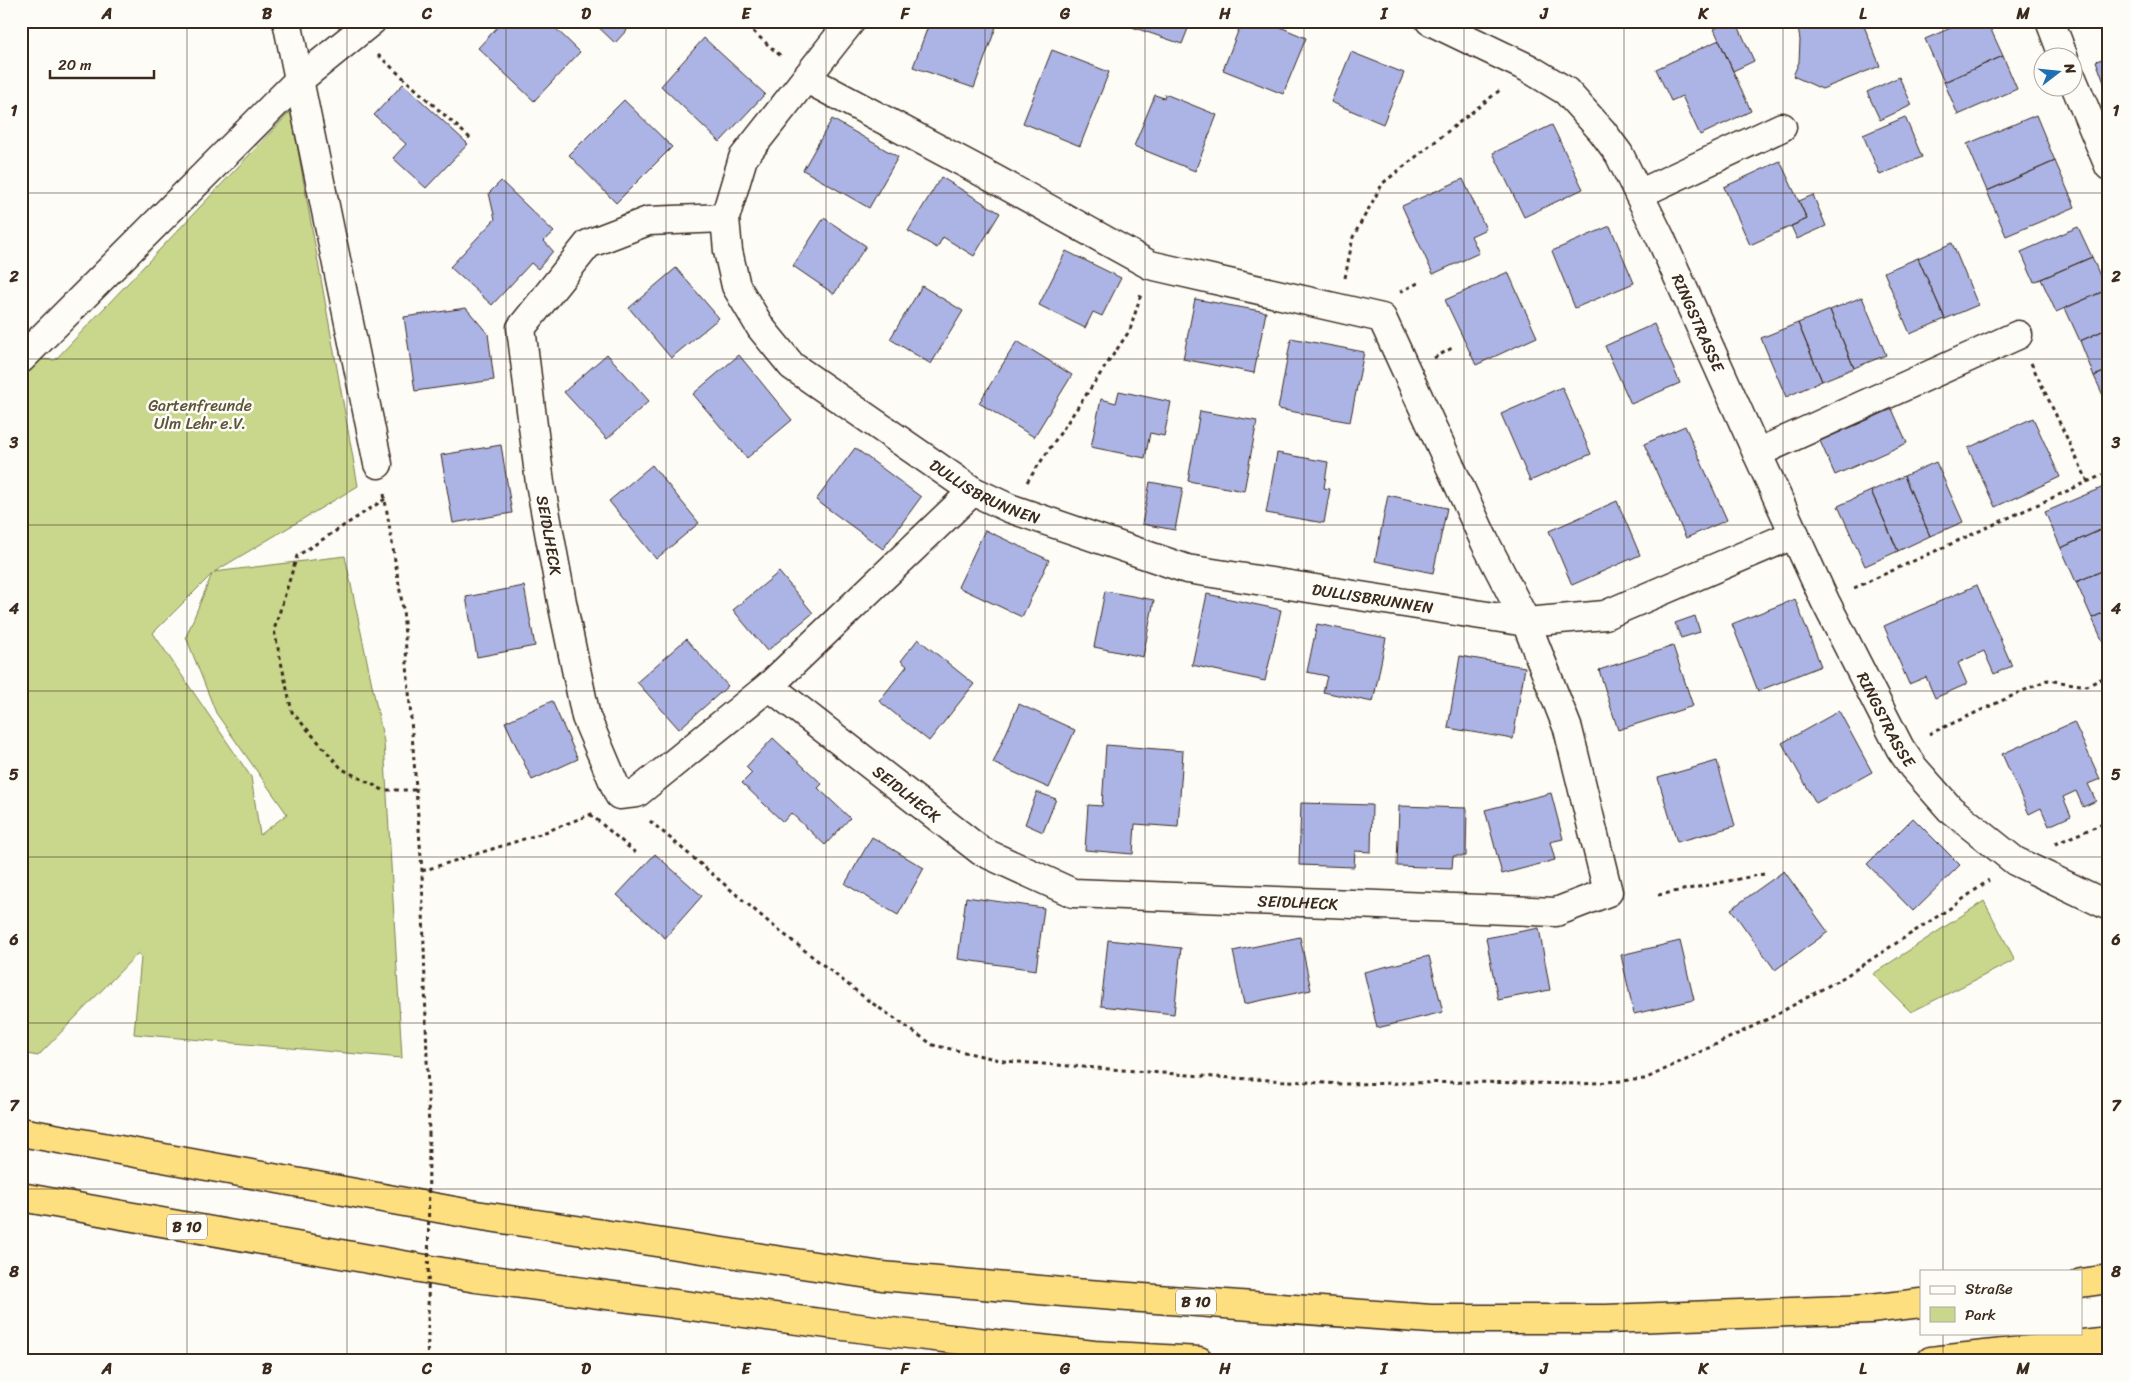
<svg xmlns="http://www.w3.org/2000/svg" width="2130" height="1382" viewBox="0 0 2130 1382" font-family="Sriracha,sans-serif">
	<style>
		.green { fill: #c8d78b; stroke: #828054; fill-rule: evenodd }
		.building { fill: #acb4e5; stroke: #3b2a1e }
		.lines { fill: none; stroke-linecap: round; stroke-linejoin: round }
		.minor-casing { stroke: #3b2a1e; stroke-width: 31 }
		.highway-casing { stroke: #3b2a1e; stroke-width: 31 }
		.path { stroke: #3b2a1e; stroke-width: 3; stroke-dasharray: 4 4; stroke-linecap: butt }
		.minor { stroke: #fdfcf7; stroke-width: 28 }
		.highway { stroke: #fedf80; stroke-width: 28 }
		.path-bridge { stroke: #3b2a1e; stroke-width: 3; stroke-dasharray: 4 4; stroke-linecap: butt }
		.grid { fill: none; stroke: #3b2a1e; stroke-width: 1; stroke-opacity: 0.55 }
		.labels { text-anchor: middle; stroke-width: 5; stroke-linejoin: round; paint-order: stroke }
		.shield { fill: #fdfcf7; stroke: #75695f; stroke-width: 1 }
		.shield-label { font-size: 15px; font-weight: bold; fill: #3b2a1e }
		.street-label { font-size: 16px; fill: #3b2a1e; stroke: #fdfcf7 }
		.park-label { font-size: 16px; fill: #5e5539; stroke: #fdfcf7 }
		.neatline { fill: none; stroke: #3b2a1e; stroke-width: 2 }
		.grid-label { font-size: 16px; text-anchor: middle; font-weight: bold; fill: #3b2a1e }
	</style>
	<rect width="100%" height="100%" fill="#fdfcf7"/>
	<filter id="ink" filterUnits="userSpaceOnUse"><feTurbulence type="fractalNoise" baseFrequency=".02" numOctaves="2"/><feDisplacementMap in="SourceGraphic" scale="10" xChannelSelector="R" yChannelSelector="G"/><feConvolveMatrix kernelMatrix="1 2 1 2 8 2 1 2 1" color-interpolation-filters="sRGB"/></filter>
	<g filter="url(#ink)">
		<!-- green -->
		<path class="green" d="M291,111L358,486L214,572L345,556L384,742L402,1058L134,1034L141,957L138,953L38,1056L21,1053V358L55,360ZM212,574L186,637L216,713L287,814L260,835L251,777L153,633Z
			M1984,901L2015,960L1911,1012L1873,974Z"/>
		<!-- building -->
		<path class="building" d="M503,21H534L538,25L542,21H548L580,52L534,101L478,48Z
			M592,21H635L615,43Z
			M930,21H979L996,27L974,88L913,67Z
			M1130,21H1191L1182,44L1132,27Z
			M1242,21H1266L1306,38L1283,94L1223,70Z
			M1730,21H1736L1754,61L1733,71L1714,29Z
			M1797,21H1862L1880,66L1822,89L1793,76L1799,62L1800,40Z
			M1967,21H1987L2003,56L1944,82L1925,39Z
			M704,38L765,94L720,142L661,86Z
			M1719,40L1751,111L1700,135L1682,96L1671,101L1656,69Z
			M1052,50L1109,72L1080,146L1023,123Z
			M1351,52L1404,73L1383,124L1331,102Z
			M2003,56L2017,89L1958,115L1944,82Z
			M2109,57V96L2096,61Z
			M1899,77L1912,105L1880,120L1867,92Z
			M403,84L468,144L426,188L393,158L406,144L374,115Z
			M1165,94L1217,115L1195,171L1134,146L1155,95L1164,98Z
			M624,100L672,147L616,203L569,155Z
			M2036,115L2055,161L1987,191L1967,144Z
			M1905,117L1922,157L1880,175L1863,135Z
			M832,119L898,157L869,208L803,170Z
			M1552,125L1583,189L1524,217L1493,153Z
			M1780,161L1807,219L1750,245L1724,187Z
			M2055,161L2075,207L2006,236L1987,191Z
			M941,177L1000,213L974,256L943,237L937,248L908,231Z
			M1463,179L1486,229L1471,236L1479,253L1433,274L1402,206Z
			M501,181L554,232L544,241L553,251L538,269L531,263L492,305L450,267L495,219L489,193Z
			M1813,195L1826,226L1797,239L1791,226L1807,219L1799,201Z
			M824,218L866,246L834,294L793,266Z
			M1610,226L1634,283L1575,308L1552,251Z
			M2078,227L2092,257L2034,282L2021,252Z
			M1952,243L1978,305L1945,319L1918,258Z
			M1066,251L1121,278L1102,316L1093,312L1085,328L1039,305Z
			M2092,257L2106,290L2056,312L2041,279Z
			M1918,258L1945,319L1910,334L1884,272Z
			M676,268L719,318L671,358L629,308Z
			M1508,272L1537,337L1476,365L1445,300Z
			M922,286L963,311L931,364L890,339Z
			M2109,289V328L2080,341L2065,308Z
			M1862,297L1886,355L1854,368L1830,310Z
			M1195,299L1266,312L1254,373L1183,359Z
			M466,308L488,334L494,380L415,391L404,317Z
			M1830,310L1854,368L1822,381L1798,323Z
			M1798,323L1822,381L1786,397L1761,338Z
			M1654,324L1680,383L1631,404L1605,346Z
			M2109,328V370L2094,376L2080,341Z
			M1291,338L1364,352L1350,422L1278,409Z
			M1017,341L1072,375L1034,437L979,403Z
			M607,354L649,401L607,439L564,392Z
			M739,355L792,420L747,458L693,394Z
			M2109,370V408L2094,376Z
			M1562,387L1591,454L1530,481L1501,414Z
			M1119,391L1171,402L1164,436L1150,433L1145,458L1091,447L1101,399L1116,403Z
			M1892,409L1907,443L1835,475L1820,441Z
			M1200,411L1257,421L1244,491L1188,481Z
			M2033,418L2060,477L1995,507L1968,448Z
			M1685,426L1727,520L1686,538L1644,444Z
			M501,445L512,513L453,523L441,455Z
			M855,448L921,497L883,549L816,500Z
			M1277,453L1328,462L1324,488L1330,489L1324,523L1266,513Z
			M1936,462L1963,522L1930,536L1904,476Z
			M652,465L699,523L656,559L609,501Z
			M1904,476L1930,536L1898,551L1871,491Z
			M1150,482L1183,488L1175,530L1142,524Z
			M2106,486L2109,494V526L2061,548L2045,512Z
			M1871,491L1898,551L1865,566L1838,506Z
			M1388,495L1447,508L1433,573L1375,561Z
			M1617,501L1640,555L1572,585L1549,531Z
			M2109,526V568L2076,582L2061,548Z
			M985,530L1049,560L1022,617L958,587Z
			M2109,568V610L2092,618L2076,582Z
			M779,572L813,613L767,651L733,610Z
			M1977,585L2012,666L1994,674L1984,651L1958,663L1967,684L1935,698L1926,677L1909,684L1884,626Z
			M524,586L535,646L477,657L466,597Z
			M1105,591L1154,600L1143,657L1094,647Z
			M1207,594L1281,610L1265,681L1192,665Z
			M1795,599L1821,666L1758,691L1732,624Z
			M2109,610V652L2108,653L2092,618Z
			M1695,616L1700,632L1681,638L1675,623Z
			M1317,624L1386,638L1373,702L1323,692L1327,676L1307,672Z
			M686,639L728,686L679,729L637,682Z
			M918,639L974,684L929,741L879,701L907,666L901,661Z
			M1673,646L1693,706L1618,730L1599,670Z
			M1460,656L1525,667L1513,739L1448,728Z
			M552,701L578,759L532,780L505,722Z
			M1019,704L1075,730L1049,788L993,763Z
			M1839,711L1872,772L1816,803L1782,743Z
			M2074,722L2100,779L2088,784L2096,801L2083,807L2076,791L2063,797L2071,816L2049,826L2041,808L2029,814L2002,754Z
			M2109,733V753L2102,736Z
			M773,738L822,784L818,788L850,818L825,845L791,813L783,822L742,783L752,773L746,767Z
			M1106,745L1183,751L1178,827L1135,824L1133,854L1085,850L1088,805L1102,806Z
			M1717,761L1735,826L1677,842L1658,778Z
			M1037,792L1056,799L1043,832L1025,824Z
			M1551,793L1563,839L1550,842L1555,860L1502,874L1485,810Z
			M1301,803L1372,805L1371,852L1355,851L1354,867L1299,865Z
			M1399,806L1467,808L1466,856H1453L1452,868L1397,866Z
			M1913,818L1960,865L1913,911L1867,864Z
			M872,837L924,868L898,915L845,884Z
			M655,854L702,896L665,938L617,895Z
			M1784,871L1828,932L1775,970L1731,909Z
			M966,897L1044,908L1036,970L958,959Z
			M1539,928L1550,990L1498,1000L1486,938Z
			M1300,937L1311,990L1244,1004L1233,951Z
			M1108,940L1181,948L1174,1014L1101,1006Z
			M1680,941L1694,1000L1634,1014L1621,955Z
			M1429,956L1443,1012L1377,1028L1364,972Z"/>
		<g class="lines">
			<defs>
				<g id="minor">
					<path d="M287,21L378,464"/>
					<path id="s1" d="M851,21L743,158L725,218L728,251L736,286L761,328L792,366L973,491L1009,508L1187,569L1526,622L1605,615L1795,534"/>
					<path id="s2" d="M1430,21L1528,68L1566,91L1602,131L1619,154L1661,239L1757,453L1825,601L1900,748L1913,767L1950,809L2015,861L2109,906"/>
					<path d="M2050,21L2064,58"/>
					<path d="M2072,78L2109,166"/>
					<path d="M1639,194L1782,127"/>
					<path id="s3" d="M725,218L648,221L588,244L521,328L540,483L562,602L586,717L619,795L637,793L769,686L981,851L1073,893L1556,912L1608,892L1568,729L1526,622L1485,542L1382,318L1150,265L980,171L807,79"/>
					<path d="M21,359L298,81L372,21"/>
					<path d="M1757,453L2018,335"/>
					<path d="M769,686L973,491"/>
				</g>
				<path id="highway" d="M21,1132L476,1215L882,1276L1074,1293L1431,1319H1606L1870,1309L1921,1303
					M21,1197L476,1278L882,1331L1094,1355L1199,1361
					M2081,1283L2109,1279
					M1931,1361L2109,1341"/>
			</defs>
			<!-- minor casing -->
			<use href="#minor" class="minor-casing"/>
			<!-- highway casing -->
			<use href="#highway" class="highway-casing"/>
			<!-- path -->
			<path class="path" d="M741,21L782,57
				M378,55L471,139
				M1345,278L1353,237L1383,183L1500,90
				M1400,292L1420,282
				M1434,358L1452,348
				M2031,363L2088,482
				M1027,482L1130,330L1141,294
				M384,494L403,609L422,871L429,1134
				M385,499L297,556L274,630L292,712L342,769L383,790H415
				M1854,588L2109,472
				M1929,734L2047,680L2087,686L2109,675
				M590,814L638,855
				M650,821L771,924L869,1001L933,1045L1004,1061L1215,1077L1342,1084L1471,1082L1582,1084L1645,1079L1772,1017L1844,977L1955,905L1989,880
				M2055,844L2109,821
				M422,871L540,834L594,813
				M1658,895L1764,874
				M427,1361L428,1337"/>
			<!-- minor -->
			<use href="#minor" class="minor"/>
			<!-- highway -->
			<use href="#highway" class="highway"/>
			<!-- path-bridge -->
			<path class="path-bridge" d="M428,1337L429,1134"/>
		</g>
	</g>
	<!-- grid -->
	<path class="grid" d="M187,21V1361M347,21V1361M506,21V1361M666,21V1361M826,21V1361M985,21V1361M1145,21V1361M1304,21V1361M1464,21V1361M1624,21V1361M1783,21V1361M1943,21V1271M21,193H2109M21,359H2109M21,525H2109M21,691H2109M21,857H2109M21,1023H2109M21,1189H2109M1943,1333V1361"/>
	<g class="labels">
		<!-- shield labels -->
		<g class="shield">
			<rect x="167" y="1214.5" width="40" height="25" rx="4"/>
			<rect x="1176" y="1289.5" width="40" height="25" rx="4"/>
		</g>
		<g class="shield-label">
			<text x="187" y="1232">B 10</text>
			<text x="1196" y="1307">B 10</text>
		</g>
		<!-- street labels -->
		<g class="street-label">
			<text dy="6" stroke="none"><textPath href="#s2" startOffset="422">RINGSTRASSE</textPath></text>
			<text dy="6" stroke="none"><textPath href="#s1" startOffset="635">DULLISBRUNNEN</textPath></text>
			<text dy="6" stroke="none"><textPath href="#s3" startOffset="458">SEIDLHECK</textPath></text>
			<text dy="6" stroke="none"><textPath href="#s1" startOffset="1040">DULLISBRUNNEN</textPath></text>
			<text dy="6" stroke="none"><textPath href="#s2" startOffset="861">RINGSTRASSE</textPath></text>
			<text dy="6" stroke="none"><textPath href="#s3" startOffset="1091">SEIDLHECK</textPath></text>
			<text dy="6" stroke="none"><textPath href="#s3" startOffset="1511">SEIDLHECK</textPath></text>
		</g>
		<!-- park labels -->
		<g class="park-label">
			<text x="200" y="411">Gartenfreunde<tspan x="200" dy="18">Ulm Lehr e.V.</tspan></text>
		</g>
	</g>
	<!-- margin -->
	<rect width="2130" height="1382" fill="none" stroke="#fdfcf7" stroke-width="55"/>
	<!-- legend -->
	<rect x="1920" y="1270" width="162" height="65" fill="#fdfcf7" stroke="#afa8a0"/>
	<rect x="1930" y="1286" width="25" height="8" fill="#fdfcf7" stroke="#afa8a0"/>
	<text x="1965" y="1294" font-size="15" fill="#3b2a1e">Straße</text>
	<rect x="1930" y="1307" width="25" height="15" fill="#c8d78b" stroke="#afa8a0"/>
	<text x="1965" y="1320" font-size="15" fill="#3b2a1e">Park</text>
	<!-- north arrow -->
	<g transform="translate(2058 72) rotate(74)"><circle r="24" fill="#fdfcf7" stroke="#afa8a0"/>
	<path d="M0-4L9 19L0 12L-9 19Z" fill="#1f6fb2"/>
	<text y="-8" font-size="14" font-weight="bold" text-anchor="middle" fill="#3b2a1e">N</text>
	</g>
	<!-- scale -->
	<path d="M50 70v8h104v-8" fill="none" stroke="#3b2a1e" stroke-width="2.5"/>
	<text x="58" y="70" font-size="15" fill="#3b2a1e" stroke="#fdfcf7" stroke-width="4" paint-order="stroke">20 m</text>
	<rect x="28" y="28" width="2074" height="1326" class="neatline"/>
	<g class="grid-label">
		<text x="107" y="19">A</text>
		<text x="267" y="19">B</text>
		<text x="427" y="19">C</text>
		<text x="586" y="19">D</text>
		<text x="746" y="19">E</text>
		<text x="905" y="19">F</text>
		<text x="1065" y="19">G</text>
		<text x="1225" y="19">H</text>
		<text x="1384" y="19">I</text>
		<text x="1544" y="19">J</text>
		<text x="1703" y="19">K</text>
		<text x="1863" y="19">L</text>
		<text x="2023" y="19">M</text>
		<text x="14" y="116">1</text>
		<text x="2116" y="116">1</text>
		<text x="14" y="282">2</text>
		<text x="2116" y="282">2</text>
		<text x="14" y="448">3</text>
		<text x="2116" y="448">3</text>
		<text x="14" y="614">4</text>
		<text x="2116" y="614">4</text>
		<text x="14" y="780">5</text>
		<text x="2116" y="780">5</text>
		<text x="14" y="945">6</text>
		<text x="2116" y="945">6</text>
		<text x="14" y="1111">7</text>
		<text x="2116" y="1111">7</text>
		<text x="14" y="1277">8</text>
		<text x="2116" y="1277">8</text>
		<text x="107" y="1374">A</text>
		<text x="267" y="1374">B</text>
		<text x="427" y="1374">C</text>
		<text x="586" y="1374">D</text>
		<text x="746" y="1374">E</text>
		<text x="905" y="1374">F</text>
		<text x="1065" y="1374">G</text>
		<text x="1225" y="1374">H</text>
		<text x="1384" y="1374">I</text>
		<text x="1544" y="1374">J</text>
		<text x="1703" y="1374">K</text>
		<text x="1863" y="1374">L</text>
		<text x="2023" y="1374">M</text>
	</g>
</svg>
